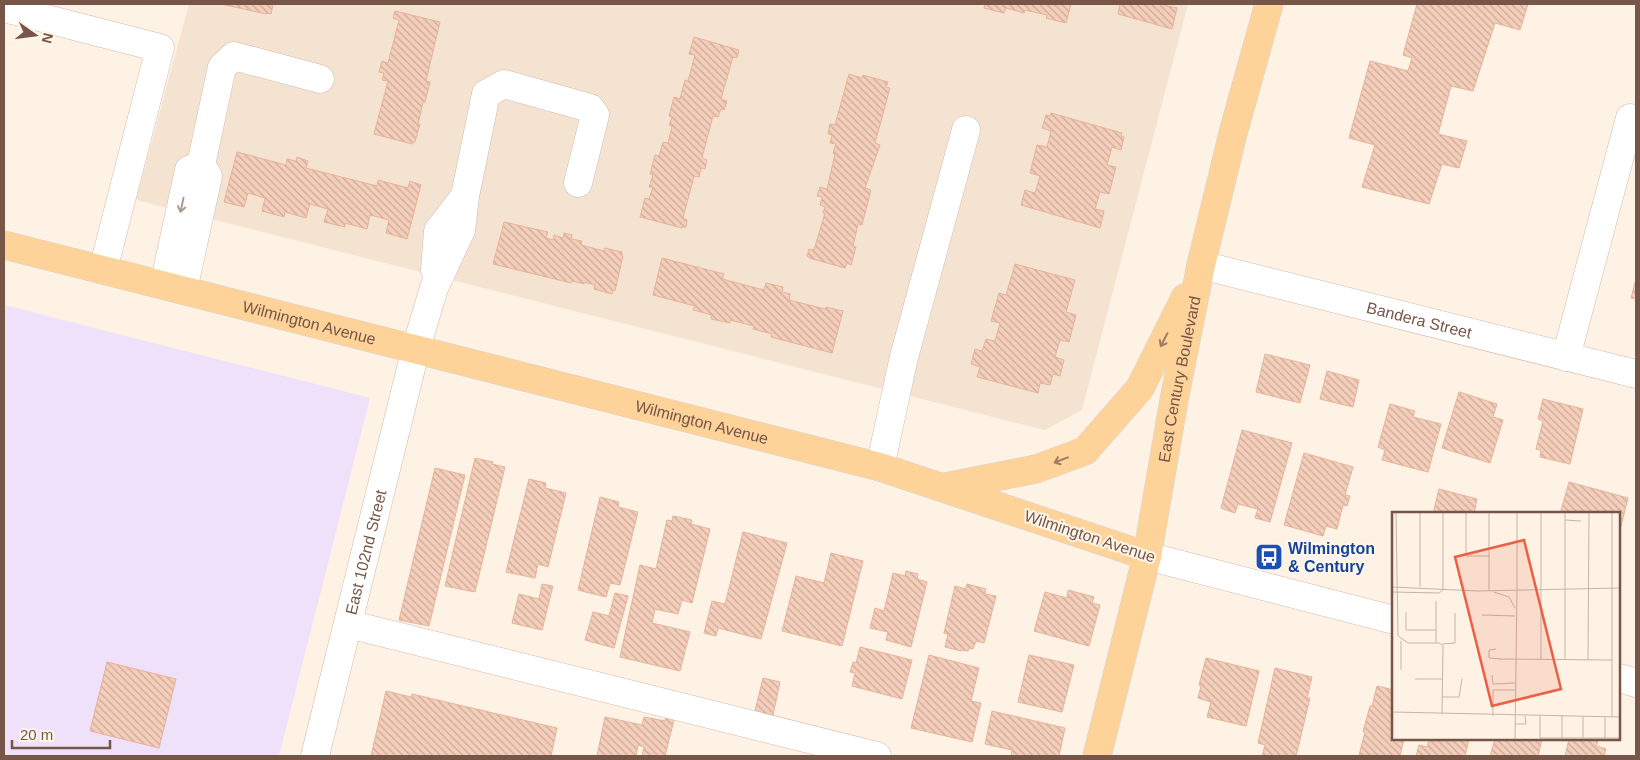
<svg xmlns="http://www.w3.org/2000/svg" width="1640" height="760" viewBox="0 0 1640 760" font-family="Helvetica,sans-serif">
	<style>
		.residential { fill: #f5e3d2 }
		.education { fill: #efe1fa }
		.building { fill: url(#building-back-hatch); stroke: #e7b39a }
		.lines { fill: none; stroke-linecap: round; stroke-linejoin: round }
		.minor-casing { stroke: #d1baac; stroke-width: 29 }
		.major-casing { stroke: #d9d0cc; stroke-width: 29 }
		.minor { stroke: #fff; stroke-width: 28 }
		.major { stroke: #fed39a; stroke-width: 28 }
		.oneway { stroke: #ad9a91 }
		.oneway2 { stroke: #a07c61 }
		.labels { text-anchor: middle; stroke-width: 4; stroke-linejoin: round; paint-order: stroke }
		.street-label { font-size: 16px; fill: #775648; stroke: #fff6eb }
		.transit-label { font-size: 16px; font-weight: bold; fill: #164399; stroke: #fff6eb; text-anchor: start }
		.inset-road { fill: none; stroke: #c7b4a6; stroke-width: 1 }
		.view { fill: #ec5f44; fill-opacity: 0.15; stroke: #ec5f44; stroke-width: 2.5 }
		.inset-edge { fill: none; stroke: #775648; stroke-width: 2.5 }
	</style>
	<defs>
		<pattern id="building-back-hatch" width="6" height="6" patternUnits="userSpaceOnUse" patternTransform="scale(1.25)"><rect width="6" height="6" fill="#f4ceba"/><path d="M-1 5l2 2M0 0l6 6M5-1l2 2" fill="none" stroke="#caaa99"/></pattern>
	</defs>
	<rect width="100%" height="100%" fill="#fdf2e4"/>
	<!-- residential -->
	<path class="residential" d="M189,4H1188L1082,410L1045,430L136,200Z"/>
	<!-- education -->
	<path class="education" d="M4,305L370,398L279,756H4Z"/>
	<!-- building -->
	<path class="building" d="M221,4H273L271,14L266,13V14Z
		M983,4H1071L1066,23L1046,18L1047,15L1025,10L1024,13L1006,8L1004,13L984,8L985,4Z
		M1120,4H1163V5L1177,8L1172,29L1118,14Z
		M1417,4H1528L1520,30L1495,23L1473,91L1451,86L1438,134L1467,141L1459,168L1442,164L1429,204L1362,187L1375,145L1349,138L1370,61L1408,71L1412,58L1403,55Z
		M395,11L440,22L426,81L430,82L425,102H423L418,124H420L415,142H413L412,144L374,134L388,81L382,80L384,73L379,72L382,61L388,63L399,20L393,18Z
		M694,37L739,50L737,58L733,57L721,99L727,101L724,110L721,109L718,117L713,116L702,158L707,160L705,169L701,168L699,177L694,176L683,218L687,220L686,227H682V228L640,217L645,198L649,199L653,187H649L653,175L650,174L655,155L659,156L663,142L668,143L672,126L669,125L672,117L669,116L674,97L680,99L685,80L688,81L695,55L689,54Z
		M849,74L862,78L863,75L888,82L886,87L890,88L875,143L880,145L865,188L871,190L862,225L858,224L853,246L856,247L851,265L847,263L845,268L809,258V257L807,256L809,249L814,250L825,213H823L825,207L820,205L822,197L817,196L820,187L827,189L835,154L833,153L836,144L830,143L832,135L828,134L830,124L835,125Z
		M1051,113L1122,133L1121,136L1124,137L1121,150L1112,147L1107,165L1116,167L1109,194L1100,192L1095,209L1104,211L1100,228L1021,205L1025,190L1035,193L1040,176L1030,173L1037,145L1047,147L1051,131L1042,128L1046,115L1050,116Z
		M237,152L286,165L287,159L296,161L297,157L308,161L306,168L377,186L378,180L408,188L410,181L421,185L407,239L386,233L389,220L370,215L367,229L345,223V227L324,222L328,209L310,204L306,218L285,212L284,217L262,211L265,198L248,193L244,207L224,202Z
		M504,222L548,232L546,238L553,240L554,235L563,238L564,233L572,235L571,239L582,241L581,245L604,251L605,248L622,252V256H623L615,291L613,290L612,294L594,289L595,285L584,282V284L572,281L571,283L493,264Z
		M662,258L724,274L722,279L764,290L766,283L783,287L782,292L790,294L789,300L825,309L826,307L843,311L832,353L771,337L772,334L753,329L754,326L730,320V323L711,319L712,315L693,310L695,306L653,295Z
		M1015,264L1075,280L1066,312L1076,315L1069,342L1060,340L1055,357L1064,360L1060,376L1053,374L1050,385L1040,383L1038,393L977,377L980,367L971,364L975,349L982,351L986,339L995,341L1000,323L991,321L999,293L1006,295Z
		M1636,279V299L1631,298Z
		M1265,354L1310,365L1300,403L1256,392Z
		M1327,371L1359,380L1353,407L1320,399Z
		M1459,392L1497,404L1493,417L1503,420L1490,463L1442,448Z
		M1543,399L1583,409L1570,464L1540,457L1541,450L1536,449L1543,421L1538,419Z
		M1390,404L1415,411L1413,417L1441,424L1428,472L1382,460L1385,450L1378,447Z
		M1242,430L1292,443L1270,522L1255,518L1258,509L1238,504L1235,513L1221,508Z
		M1304,453L1353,467L1345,495L1350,496L1347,506L1343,505L1337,529L1326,526L1323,536L1284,525Z
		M475,458L493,462L492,464L505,467L475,592L445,586Z
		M435,468L465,475L429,626L399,620Z
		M529,479L546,483L545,488L566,493L548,567L538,564L535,578L506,572Z
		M1569,482L1628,498L1619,534V514H1560Z
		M1439,489L1477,499L1474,514H1433Z
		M600,497L619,502L618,507L638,512L620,585L610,583L606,597L578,590Z
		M673,516L692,520L691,524L710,529L692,603L682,600L678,614L655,609L652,623L690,632L680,671L620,657L640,565L656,569L667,520L672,521Z
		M743,532L787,543L761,639L718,628L716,636L704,633L712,601L725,604Z
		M831,553L863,561L842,646L782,631L796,576L824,583Z
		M906,571L918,574L917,579L927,582L911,647L886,640L888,632L870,628L875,608L884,611L893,573L905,576Z
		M542,584L553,586L542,630L512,623L519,594L539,599Z
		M967,584L986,589L985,594L996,596L984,643L976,641L973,649L969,648L968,651L962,650L961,651L945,647L948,634L944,633L955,586L966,589Z
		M1068,590L1094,597L1092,603L1100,605L1089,646L1034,631L1045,592L1067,598Z
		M615,593L628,596L614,648L585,640L593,612L609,616Z
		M860,647L912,660L902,699L852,686L855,673L850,672L853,662L856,663Z
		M929,655L979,668L971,701L981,703L972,742L911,728Z
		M1029,655L1074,665L1062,712L1018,702Z
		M1206,658L1259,671L1246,726L1207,717L1211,702L1198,698L1201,686L1199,685Z
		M107,662L176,679L159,748L90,731Z
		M1275,668L1312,677L1307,698H1310L1296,756H1262L1265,745L1258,743Z
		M763,678L780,682L773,715L755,711Z
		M1377,686L1394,690V739H1404L1400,756L1359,755L1365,732H1363L1370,706H1372Z
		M386,691L411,697L412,694L557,728L551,756H371Z
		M667,709L676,712L665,756H642L644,747L638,745L636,756H597L605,717L642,725L644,717L665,721Z
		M992,711L1065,728L1059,756H1011L1012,750L985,744Z
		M1429,739H1469L1465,756H1416L1419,745L1427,747Z
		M1495,739H1542L1538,756H1490Z
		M1569,739L1577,741L1578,739H1599L1596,746L1606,749L1604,756H1565Z"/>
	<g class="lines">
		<defs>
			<g id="minor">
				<path d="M4,8L160,48L103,270"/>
				<path id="s1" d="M1201,265L1636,374"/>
				<path d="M435,270L438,231L465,196"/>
				<path d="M164,285L189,170L201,165"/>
				<path d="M183,290L208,176L201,165L222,67L234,56L320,79"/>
				<path d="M1566,357L1630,118L1636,119"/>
				<path d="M880,467L904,357L966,130"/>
				<path d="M1147,556L1394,620"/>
				<path d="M348,624L877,756"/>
				<path d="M1619,678L1636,683"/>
				<path id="s2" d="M315,756L416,348L434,288L461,230L465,196L486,94L504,84L590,108L595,115L578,183"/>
			</g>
			<g id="major">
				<path id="s3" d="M4,245L880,467L1147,556"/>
				<path d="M945,487L1036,469L1085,451L1140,388L1185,298"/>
				<path id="s4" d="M1097,756L1147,556L1174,400L1201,265L1233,133L1269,4"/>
			</g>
		</defs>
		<!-- minor casing -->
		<use href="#minor" class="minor-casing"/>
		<!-- major casing -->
		<use href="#major" class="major-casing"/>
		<!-- minor -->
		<use href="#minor" class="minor"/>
		<!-- major -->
		<use href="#major" class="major"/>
	</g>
	<!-- one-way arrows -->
	<defs><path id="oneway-shaft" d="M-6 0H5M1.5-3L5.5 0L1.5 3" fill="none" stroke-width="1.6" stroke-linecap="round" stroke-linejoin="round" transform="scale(1.25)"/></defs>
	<use class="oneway" href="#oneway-shaft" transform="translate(182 205) rotate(102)"/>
	<g class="oneway2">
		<use href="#oneway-shaft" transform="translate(1164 340) rotate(117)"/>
		<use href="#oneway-shaft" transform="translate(1061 460) rotate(159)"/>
	</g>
	<!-- icons -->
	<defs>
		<symbol id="bus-square" viewBox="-11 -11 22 22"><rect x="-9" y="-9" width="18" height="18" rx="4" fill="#1a4fb4" stroke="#fff6eb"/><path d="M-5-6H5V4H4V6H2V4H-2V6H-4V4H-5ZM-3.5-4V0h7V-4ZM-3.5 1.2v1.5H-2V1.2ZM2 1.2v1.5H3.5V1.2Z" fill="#fff"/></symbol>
	</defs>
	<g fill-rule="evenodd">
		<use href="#bus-square" x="1253" y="541" width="32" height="32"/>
	</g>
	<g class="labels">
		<!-- street labels -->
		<g class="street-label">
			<text dy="6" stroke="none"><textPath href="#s1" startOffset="225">Bandera Street</textPath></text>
			<text dy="6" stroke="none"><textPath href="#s3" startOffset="315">Wilmington Avenue</textPath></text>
			<text dy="6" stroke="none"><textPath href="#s4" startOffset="386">East Century Boulevard</textPath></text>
			<text dy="6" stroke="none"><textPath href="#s3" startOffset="720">Wilmington Avenue</textPath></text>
			<text transform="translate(1090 536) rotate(18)" y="6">Wilmington Avenue</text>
			<text dy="6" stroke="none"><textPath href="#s2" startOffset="210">East 102nd Street</textPath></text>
		</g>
		<!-- transit labels -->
		<g class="transit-label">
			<text x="1288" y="554">Wilmington<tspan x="1288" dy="18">&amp; Century</tspan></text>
		</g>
	</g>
	<!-- overview -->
	<g transform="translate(1392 512)">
		<rect width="228" height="228" fill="#fdf2e4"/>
		<path class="inset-road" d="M4,0L6,124L16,131H47L51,134L50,202M28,0V75M51,0V78M74,0V44H97M149,0V148M173,0V148M220,0V205M173,8L189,9M0,75L85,79L228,76M125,77V0M97,79V0M0,80L47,81L51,78M102,80L117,85L123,96M14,100V118H44V131M90,103L123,104M44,118V89M9,129V158M50,132L63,131V101M104,137L97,138V146L109,147M108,147L220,148M196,148L197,0M100,163L101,172L123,171M23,167H51M50,185H67L70,167M0,200L228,205M101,204V178H123M170,204V226M191,205V226M123,212H134L133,204M148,226H228M148,226V204M213,226V205M123,227L125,77"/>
		<path class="view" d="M132,28L169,177L100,194L63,45Z"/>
		<rect width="228" height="228" class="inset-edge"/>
	</g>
	<!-- border -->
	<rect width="1640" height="760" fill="none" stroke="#775648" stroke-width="10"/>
	<!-- north arrow -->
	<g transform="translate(35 35) rotate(104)" stroke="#fff6eb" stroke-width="4" paint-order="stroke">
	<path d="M0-4L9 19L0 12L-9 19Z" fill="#775648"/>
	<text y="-8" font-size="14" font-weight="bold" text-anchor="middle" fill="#775648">N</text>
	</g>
	<!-- scale -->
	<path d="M12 740v8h98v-8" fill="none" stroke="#775648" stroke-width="2.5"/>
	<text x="20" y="740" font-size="15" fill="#775648" stroke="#fff6eb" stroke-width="4" paint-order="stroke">20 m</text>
</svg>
